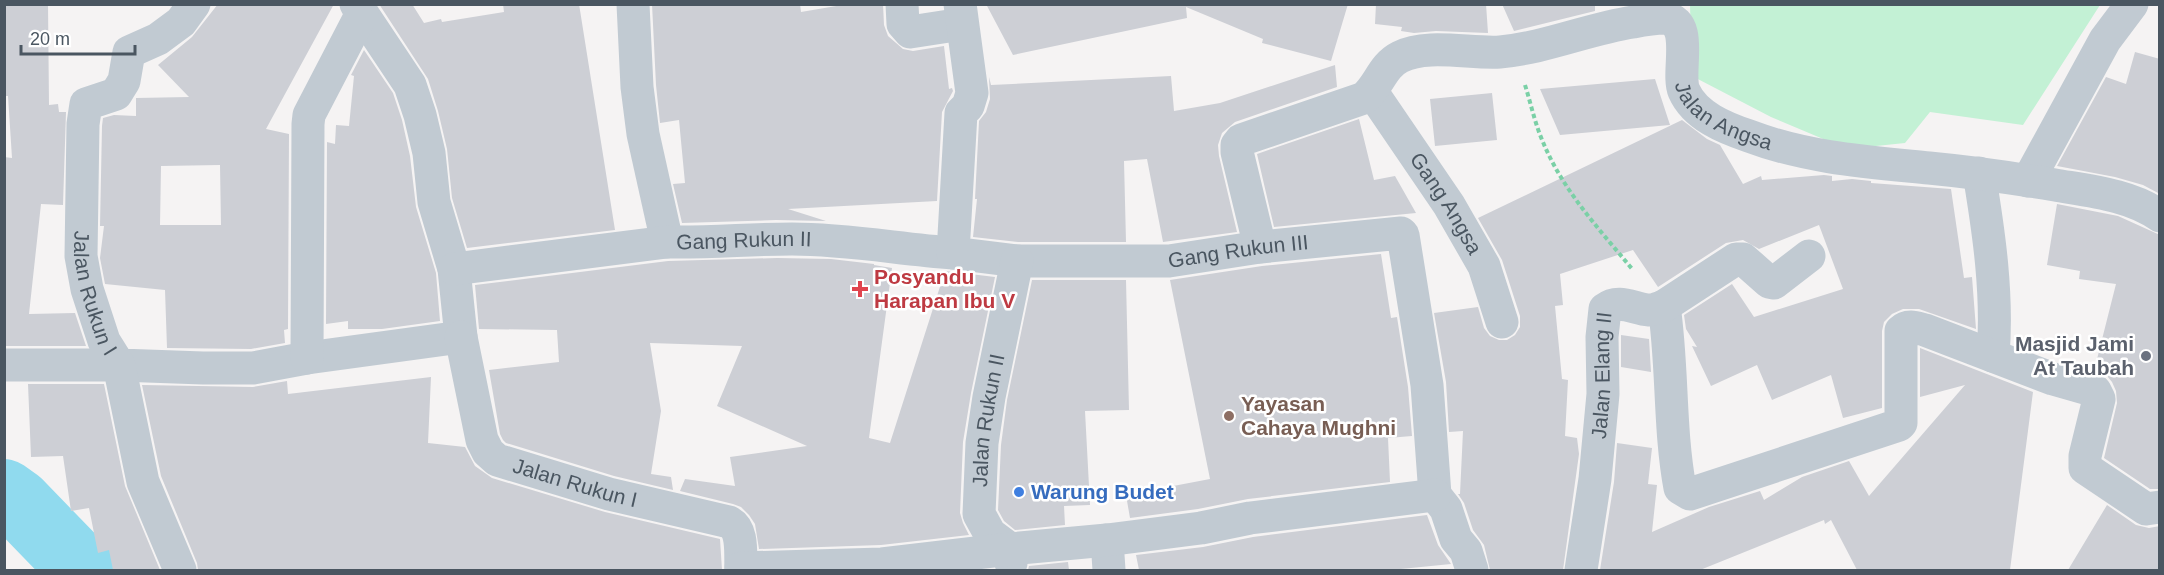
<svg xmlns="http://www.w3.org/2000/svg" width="2164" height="575" viewBox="0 0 2164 575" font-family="Helvetica,sans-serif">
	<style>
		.green { fill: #c3f1d5 }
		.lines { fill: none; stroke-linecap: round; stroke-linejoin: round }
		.river { stroke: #90daee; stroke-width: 68 }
		.building { fill: #cdcfd5; fill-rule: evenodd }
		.path { stroke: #7ad0a6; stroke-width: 4; stroke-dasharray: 4.5 3; stroke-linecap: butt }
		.street { stroke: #c1cad2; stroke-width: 33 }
		.health-dot { fill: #e0444e; stroke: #fff; stroke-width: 2 }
		.worship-dot { fill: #6b7280; stroke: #fff; stroke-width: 2 }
		.education-dot { fill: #8d6e63; stroke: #fff; stroke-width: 2 }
		.shop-dot { fill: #3f7fe0; stroke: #fff; stroke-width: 2 }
		.labels { text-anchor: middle; stroke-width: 5; stroke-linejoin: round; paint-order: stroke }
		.street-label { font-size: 21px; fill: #4a5661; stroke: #fff }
		.health-label { font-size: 21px; font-weight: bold; fill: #be3a42; stroke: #fff; text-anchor: start }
		.worship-label { font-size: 21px; font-weight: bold; fill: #5b616d; stroke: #fff; text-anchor: end }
		.education-label { font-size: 21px; font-weight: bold; fill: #785e54; stroke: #fff; text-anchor: start }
		.shop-label { font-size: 21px; font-weight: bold; fill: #366cbe; stroke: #fff; text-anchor: start }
	</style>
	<rect width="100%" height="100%" fill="#f5f3f3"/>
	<!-- green -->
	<path class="green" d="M1690,5H2100L2023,125L1930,112L1905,143L1847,149L1771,117L1692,76Z"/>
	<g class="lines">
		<!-- river -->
		<path class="river" d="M4,493L18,503L83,570"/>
	</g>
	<!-- building -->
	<path class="building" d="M4,4H48L49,105L58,104L59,112H66L63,205L41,204L29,314L75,313L86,346H4V157L12,158L8,96H4Z
		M218,4H334L266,129L289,134L288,329L284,330L285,343L251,349L167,348L165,290L105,284L100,258L104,226H100L102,126L103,118L114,115L136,116V98L189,97L158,65L192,37ZM220,165L221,225H160L161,166Z
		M379,4H412L424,23L441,19L442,22L504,12L503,4H579L615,230L467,248L452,198L447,149L438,111L428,79Z
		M652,4H800L801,12L848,4H883L884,25L888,36L903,49L913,51L944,46L949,89L952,88L953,91L942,112L937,201L788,209L826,221L776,220L682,223L673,184L685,183L679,120L660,123L656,85Z
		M986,4H1348L1331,61L1262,43L1263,39L1186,7L1187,18L1013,55Z
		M1376,4H1486L1488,33L1436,31L1414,33L1401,31L1402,27L1375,24Z
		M1502,4H1595V11L1514,31Z
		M364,50L393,93L402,120L410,156L416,207L436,273L440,321L382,329H348V321L326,324L327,142L335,144L336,125L349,126L354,76L351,75Z
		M2135,52L2160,59V194L2143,185L2115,177L2057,166L2106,77L2126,84Z
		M1335,65L1337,87L1235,122L1222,133L1218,145L1219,156L1237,232L1163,242L1147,159L1124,161L1126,242H1018L973,237L977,199H975L979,121L986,112L990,99L989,77L991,85L1171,76L1174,111L1220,103Z
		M1655,79L1670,125L1560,135L1540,89Z
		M1492,93L1497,140L1435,146L1430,99Z
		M1359,119L1374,180L1395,176L1416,213L1274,227L1257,154Z
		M1682,120L1707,139L1720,145L1743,184L1761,176L1762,180L1824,175L1832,176V181L1852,179L1871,181V183L1951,189L1964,278L1972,277L1976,329L1919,309H1903L1892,314L1884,322L1882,331V408L1843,418L1831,375L1772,400L1757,365L1711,386L1692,346L1697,347L1686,329L1684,315L1732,284L1754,317L1843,289L1819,225L1759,249L1743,240L1726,243L1658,287L1633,250L1560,274L1563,305L1555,306L1562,379L1568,380L1565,436L1577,438L1579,454L1563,570H1490L1484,545L1473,530L1464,503L1458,494H1460L1463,431L1449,432L1446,382L1434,313L1478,307L1484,328L1490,336L1499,340H1507L1515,335L1520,327V316L1502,260L1478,218Z
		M2057,204L2118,216L2160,235V489H2150L2104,458L2117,403L2116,391L2112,382L2107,376L2094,371L2116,284L2079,279L2080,271L2047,265Z
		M1381,254L1391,318L1397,317L1408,387L1412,436L1388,438L1390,482L1248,499L1198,509L1130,518L1126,495L1210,479L1170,280L1262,266Z
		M777,258L831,259L874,264V265L892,268L869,438L890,443L945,271L995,277L971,393L963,442L960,513L963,523L969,535L881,545L759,549L755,524L749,515L741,507L733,504L680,491L685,479L735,486L730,457L807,446L717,406L742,346L650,343L661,411L651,474L671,477L673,490L614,476L506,443L503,440L500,434L489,370L559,362L557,330L479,329L475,285L668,261Z
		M1032,280H1126L1129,410L1085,411L1090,505L1064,506L1065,525L1015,530L1004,521L998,510L1001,445L1007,400Z
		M1621,335L1649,339L1651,372L1621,367Z
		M1920,348L2033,392L2010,570H1857L1831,520L1825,524L1824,520L1700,570H1600L1614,482L1617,443L1652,448L1648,484L1657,485L1652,532L1709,507L1760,491L1764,500L1802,477L1849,461L1869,496L1965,385L1920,397Z
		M431,377L428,443L465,447L475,466L492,478L605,512L720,539L722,570H198L197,563L161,476L142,385L253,387L287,381L288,394Z
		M28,384H104L125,486L160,570H113L109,550L98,553L89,508L71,511L63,456L31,457Z
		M2107,505L2136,525L2149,528L2160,526V570H2068Z
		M1427,515L1438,545L1451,564L1391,570H1139L1136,555L1203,547L1253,537Z
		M1068,562L1069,570H1028L1029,566Z"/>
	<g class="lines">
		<!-- path -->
		<path class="path" d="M1525,85C1531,104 1535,124 1543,142C1563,191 1600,230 1633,270"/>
		<!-- street -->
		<g class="street">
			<path id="s1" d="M194,4L181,22L158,39L129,52L124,81L116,94L86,104L83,124L81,256L87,289L104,341L119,365L203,368H253L307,358L461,337L454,269L434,202L429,153L420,115L410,85L356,4"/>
			<path id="s2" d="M633,4L637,87L643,134L667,242C709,243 750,239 792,239C846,239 899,249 953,253"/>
			<path d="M902,4L903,24L910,32L962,24"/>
			<path id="s3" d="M960,4L972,93L968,106L961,113L953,253L1017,261H1169L1260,247L1401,233L1403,235L1427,385L1435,495L1446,509L1456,539L1466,551L1472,570"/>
			<path id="s4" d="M1372,92L1449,205L1484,266L1502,322"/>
			<path d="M1979,173C1989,233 1998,295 1993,356"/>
			<path d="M2028,181L2105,40L2132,4"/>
			<path id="s5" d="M1260,247L1237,152V145L1241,140L1364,98C1379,86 1382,66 1400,57C1427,43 1470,54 1500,52C1545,48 1588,29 1633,22C1643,20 1654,18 1665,18C1695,21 1676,72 1684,91C1695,116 1725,128 1749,136C1807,158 1868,162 1929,168C1971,172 2013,178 2055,185C2090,191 2131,195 2160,216"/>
			<path d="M454,269L667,242"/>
			<path d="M1664,306C1673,367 1669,429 1680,488L1690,494L1899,425L1901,423V331C1908,324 1917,328 1925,330L2053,379L2095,391L2099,399L2085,456V468L2146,509L2160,507"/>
			<path id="s6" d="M461,337L482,440L488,452L497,460L609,494L729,522C744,530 740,555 741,570"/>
			<path d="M307,358L308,124L309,115L362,13"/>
			<path d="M4,365H119L143,482L180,570"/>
			<path d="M1107,540L1109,570"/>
			<path id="s7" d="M1011,563L1010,549L990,534L979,514L982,443L989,397L1017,261"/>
			<path d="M741,568L882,564L1010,549L1107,540L1201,528L1250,518L1435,495"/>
			<path id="s8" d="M1581,570L1595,479L1603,394L1602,337L1605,309C1619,298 1634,309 1649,310C1654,310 1659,308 1664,306L1736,259H1743L1769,282L1774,283L1809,256"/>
		</g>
	</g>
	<!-- markers -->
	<path class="health-dot" d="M857 280h6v6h6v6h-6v6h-6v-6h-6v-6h6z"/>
	<circle class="worship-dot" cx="2146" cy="356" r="6"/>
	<circle class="education-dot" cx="1229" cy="416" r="6"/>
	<circle class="shop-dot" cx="1019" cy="492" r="6"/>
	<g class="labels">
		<!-- street labels -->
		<g class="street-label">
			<text dy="7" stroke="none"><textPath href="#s5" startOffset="696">Jalan Angsa</textPath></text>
			<text dy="7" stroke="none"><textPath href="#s4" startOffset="134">Gang Angsa</textPath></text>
			<text dy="7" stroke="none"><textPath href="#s2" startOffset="318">Gang Rukun II</textPath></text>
			<text dy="7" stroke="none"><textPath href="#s3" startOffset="540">Gang Rukun III</textPath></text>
			<text dy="7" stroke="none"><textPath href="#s1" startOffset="350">Jalan Rukun I</textPath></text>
			<text dy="7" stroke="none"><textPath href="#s8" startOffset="196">Jalan Elang II</textPath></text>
			<text dy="7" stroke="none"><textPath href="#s7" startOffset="156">Jalan Rukun II</textPath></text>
			<text dy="7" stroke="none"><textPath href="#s6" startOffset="212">Jalan Rukun I</textPath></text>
		</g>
		<!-- health labels -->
		<g class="health-label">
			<text x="874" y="284">Posyandu<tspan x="874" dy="24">Harapan Ibu V</tspan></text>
		</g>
		<!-- worship labels -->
		<g class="worship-label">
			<text x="2134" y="351">Masjid Jami<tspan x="2134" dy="24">At Taubah</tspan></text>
		</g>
		<!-- education labels -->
		<g class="education-label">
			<text x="1241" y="411">Yayasan<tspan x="1241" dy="24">Cahaya Mughni</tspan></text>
		</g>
		<!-- shop labels -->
		<g class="shop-label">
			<text x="1031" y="499">Warung Budet</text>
		</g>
	</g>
	<!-- border -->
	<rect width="2164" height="575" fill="none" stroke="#4a5661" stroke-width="12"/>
	<!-- scale -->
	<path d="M21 45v9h114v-9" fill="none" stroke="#4a5661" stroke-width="3"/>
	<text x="30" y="45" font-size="18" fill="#4a5661" stroke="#ffffff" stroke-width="4.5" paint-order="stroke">20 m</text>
</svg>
